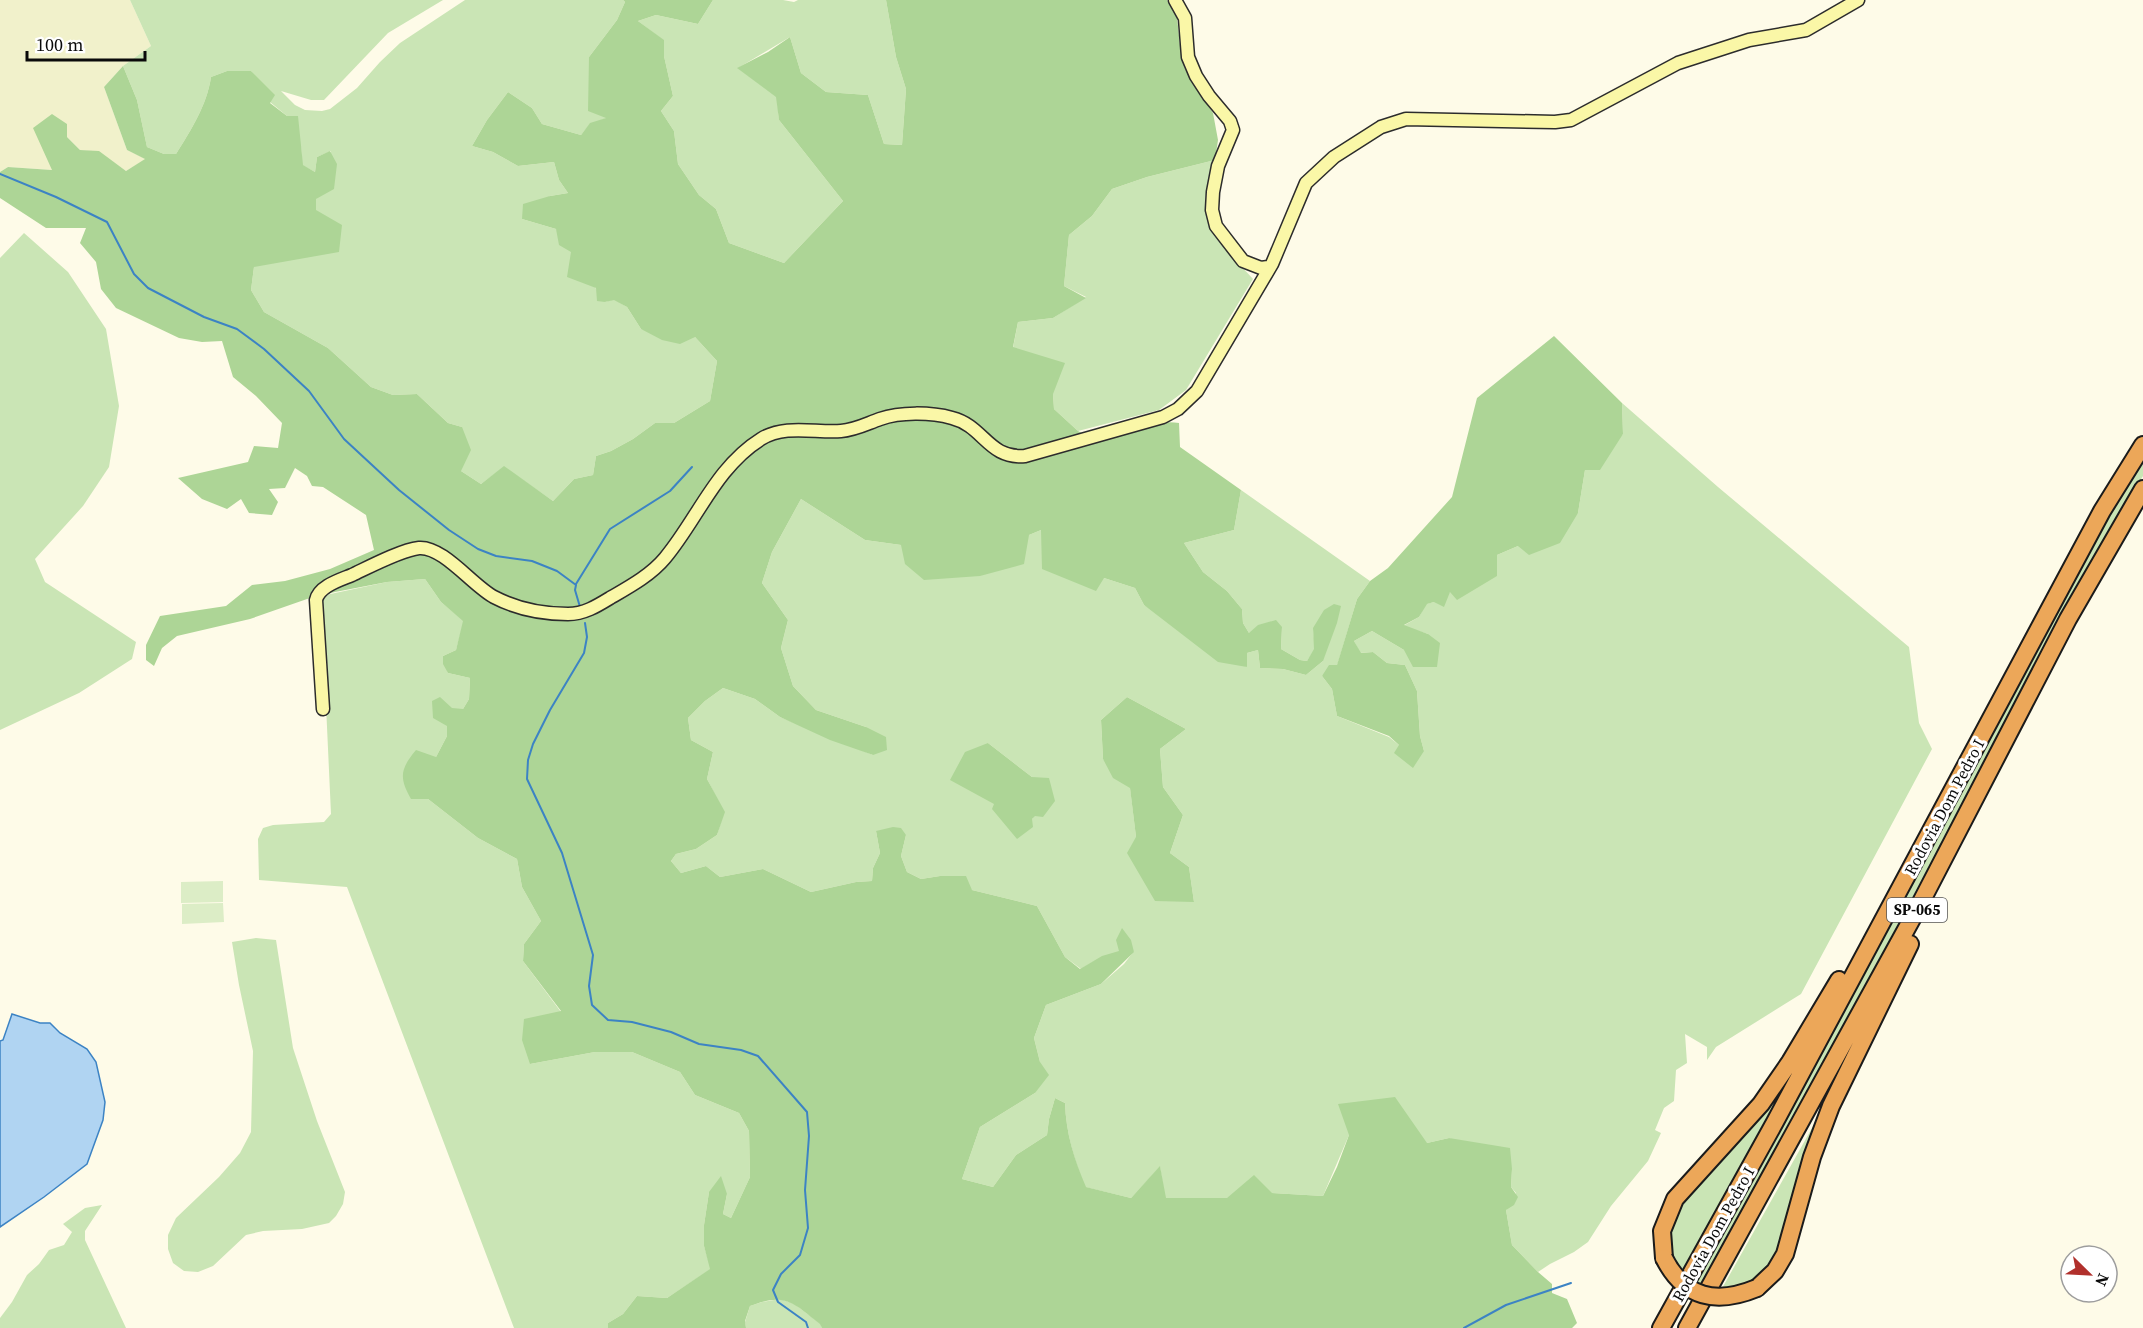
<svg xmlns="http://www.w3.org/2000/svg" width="2143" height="1328" viewBox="0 0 2143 1328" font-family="'Source Serif 4',serif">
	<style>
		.farmland { fill: #f1f1cb }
		.green { fill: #cae5b5; fill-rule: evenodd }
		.forest { fill: #add596 }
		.pitch { fill: #dcedc6 }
		.water { fill: #b0d4f2; stroke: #3c83c4; stroke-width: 1.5 }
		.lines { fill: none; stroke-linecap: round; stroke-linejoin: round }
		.stream { stroke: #3c83c4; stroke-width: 2 }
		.secondary-casing { stroke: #2c2c2c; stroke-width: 15 }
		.highway-casing { stroke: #1b1b1b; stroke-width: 20 }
		.secondary { stroke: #faf7a7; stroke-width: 12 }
		.highway { stroke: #eca759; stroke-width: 16 }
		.highway-bridge-casing { stroke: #1b1b1b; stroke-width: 20; stroke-linecap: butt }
		.highway-bridge { stroke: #eca759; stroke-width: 16 }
		.labels { text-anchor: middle; stroke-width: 6; stroke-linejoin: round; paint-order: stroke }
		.shield { fill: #fff; stroke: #545454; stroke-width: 1.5 }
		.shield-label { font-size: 15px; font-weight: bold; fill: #0a0a0a }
		.street-label { font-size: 16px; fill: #0a0a0a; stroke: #fff }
	</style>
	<rect width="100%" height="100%" fill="#fefbe8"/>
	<!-- farmland -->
	<path class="farmland" d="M0,0H130L151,46L123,66L104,87L127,150L146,159L126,171L99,152L80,150L67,137L53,170L8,167L0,172Z"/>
	<!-- green -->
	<path class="green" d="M130,0H443L388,33L324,100H311L281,91L295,105L305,110L322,111L330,109L357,88L380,62L400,43L465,0H623L625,2L617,20L589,57L607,118L590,124L581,135L542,124L532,108L508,92L487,120L472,146L493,152L518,166L554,162L559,180L568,193L550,196L522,219L556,229L605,302L614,299L627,307L641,329L695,337L717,361L710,401L674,423H655L633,439L611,451L596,456L593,475L574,479L553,501L504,467L481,484L461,471L462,427L448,423L417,394L393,395L371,387L328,348L264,312L251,290L254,267L316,210V199L331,151L317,157L315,172L302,165L301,147L287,116L270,102L251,71H227L211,77C207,105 191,130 176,154H164L147,147L137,100L123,66L151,46Z
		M713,0H783L794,2L798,0H886L896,57L906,89L902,145L884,144L868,95L826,92L801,73L790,37L738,68L777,97L779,120L843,201L784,263L729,243L716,209L699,195L678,164L674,131L661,111L673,96L664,56L663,40L638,21L656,15L698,24Z
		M1215,160C1211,174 1205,191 1205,206C1206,235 1235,259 1253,279L1186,390L1159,410L1078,431L1054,409L1053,394L1013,348L1018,322L1053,318L1086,297L1064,286L1069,235L1092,216L1112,189L1147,177Z
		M24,233L68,272L106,329L119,406L109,467L83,506L35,559L45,582L136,642L132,659L79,693L0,730V258Z
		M1622,403L1718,487L1909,647L1919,723L1932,749L1801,994L1716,1047L1707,1060V1047L1685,1034L1687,1063L1676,1070L1674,1101L1664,1108L1655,1130L1661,1133L1648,1161L1611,1206L1588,1242L1574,1252L1550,1264L1538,1272L1512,1245L1506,1210L1516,1193L1511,1187L1512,1169L1449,1138L1427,1143L1349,1135L1323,1196L1272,1193L1227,1198H1165L1160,1167L1131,1198L1085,1187C1074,1159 1066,1133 1065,1103L1055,1098L1049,1119L1047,1135L1016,1155L993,1187L962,1179L980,1127L1035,1093L1040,1062L1034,1038L1046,1005L1101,984L1124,964L1134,951C1112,951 1099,958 1081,969L1065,957L1037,906L972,890L940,876L921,879L907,872L901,856L906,835L876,831L880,853L873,868L872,881L856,882L811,892L763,869L720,877L706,866L681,873L671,861L676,854L696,849L717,835L724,812L707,779L713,752L691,740L688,718L705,701L723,688L755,699L780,717L873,755L866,727L816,710L793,686L781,648L788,620L762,583L772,552L801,499L865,540L901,545L1029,535L1041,530L1104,578L1135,588L1144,605L1247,667V653L1258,650L1260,668L1283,669L1306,675L1323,661L1313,628L1315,649L1307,661L1300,660L1281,649L1282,627L1249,633L1243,623L1242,609L1227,591L1203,572L1184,543L1234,530L1241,490L1370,581L1357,599L1337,666L1322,676L1332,689L1337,716L1389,737L1399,745L1424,751L1420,736L1417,691L1405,665L1387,663L1373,652L1360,653L1354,641L1372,631L1404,650L1428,634L1403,626L1419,617L1426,604L1434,602L1450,592L1497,555L1518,546L1578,513L1585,470L1623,434ZM1127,697L1186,729L1160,749L1163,787L1183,815L1170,853L1189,867L1194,902L1136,837L1130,787L1103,759L1101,720ZM988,743L1032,777L1035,815L1032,819L995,805Z
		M2143,457V476L2115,520L1947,832L1918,894L1703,1288L1692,1283L2084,556Z
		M425,579L441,602L464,621L456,650L443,656L448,673L470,678L469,699L463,709H452L447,726V736L436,757L428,799L478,838L517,859L522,887L541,921L524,944L523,961L561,1012L530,1064L595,1052H632L680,1072L695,1095L739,1113L749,1131L750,1177L731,1218L723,1214L727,1194L709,1192L704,1225V1246L711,1269L667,1298L637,1296L623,1314L608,1323V1328H514L347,887L259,880L258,839L263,828L273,825L324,822L331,814L321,596L387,582Z
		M256,938L276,940L293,1048L317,1121L345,1192L343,1204L336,1216L329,1223L302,1229L263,1231L246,1235L213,1266L198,1272L184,1271L173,1263L168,1249V1235L176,1218L219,1177L240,1153L251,1132L253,1051L239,985L232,942Z
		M1794,1066L1682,1275L1672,1259L1668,1240L1677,1209Z
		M1831,1090L1774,1261L1753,1282L1720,1292L1817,1119Z
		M102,1205L85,1231V1240L126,1328H0V1318L12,1302L27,1275L39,1264L49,1250L64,1245L72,1232L63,1224L85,1208Z
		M780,1299L793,1303L821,1324L822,1328H746L745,1322L750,1306L762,1302Z"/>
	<!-- forest -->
	<path class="forest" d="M623,0H713L698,24L656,15L638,21L664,40V56L673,96L661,111L674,131L678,164L699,195L716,209L729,243L784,263L843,201L779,120L776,97L737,68L768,52L790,37L801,73L826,92L868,95L884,144L902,145L906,89L896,57L886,0H1167L1177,17L1180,45L1185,69L1213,113L1218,140L1215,160L1147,177L1112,189L1092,216L1069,235L1064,286L1086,298L1053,318L1018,322L1013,347L1065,363L1053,394L1054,409L1078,431L1099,442C1124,433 1153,419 1179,423L1180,447L1241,490L1234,530L1184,543L1203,572L1227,591L1242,609L1243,623L1249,633L1258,625L1276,620L1282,627L1281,649L1300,660L1307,661L1314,649L1313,628L1324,610L1334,604L1341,606L1337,623L1323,661L1306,675L1283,669L1260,668L1258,650L1247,653V667L1218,662L1144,605L1135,588L1104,578L1096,591L1042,569L1041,530L1029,535L1024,564L980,576L924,580L905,564L901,545L865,540L801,499L772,552L762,583L788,620L781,648L793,686L816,710L866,727L886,737L887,750L873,755L830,740L780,717L755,699L723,688L705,701L688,718L691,740L713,752L707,779L725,812L717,835L696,849L676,854L671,861L681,873L706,866L720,877L763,869L811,892L856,882L872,881L873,868L880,853L876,831L893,827L901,828L906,835L901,856L907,872L921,879L940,876H966L972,890L1037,906L1065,957L1080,969L1102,956L1119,951L1116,940L1122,928L1131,940L1134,952L1101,984L1046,1005L1034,1038L1040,1062L1049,1075L1035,1093L980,1127L962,1179L993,1187L1016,1155L1047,1135L1049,1119L1055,1098L1065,1103C1066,1133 1074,1159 1086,1187L1131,1198L1160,1166L1166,1198H1227L1254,1175L1272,1193L1323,1196L1337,1167L1349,1135L1338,1104L1395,1097L1427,1143L1449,1138L1510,1148L1512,1169L1511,1187L1518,1197L1514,1205L1506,1210L1512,1245L1538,1272L1552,1284V1293L1567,1299L1577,1323L1572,1328H822L820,1324C793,1303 786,1292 750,1306L745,1321L746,1328H608V1323L623,1314L637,1296L667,1298L710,1269L704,1246V1225L709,1192L721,1176L727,1194L723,1214L731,1218L750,1177L749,1131L739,1113L695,1095L680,1072L632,1052H595L530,1064L522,1040L524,1019L561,1011L523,961L524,944L541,921L522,887L517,859L478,838L428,799H411C399,778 400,769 416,750L436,757L447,736V726L433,718L432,701L440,697L452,708L463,709L469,699L470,678L448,673L443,664V656L456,650L463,621L441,602L425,579L387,582L335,592L307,599L250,619L177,636L162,648L154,666L146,660V645L160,616L226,606L252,585L285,581L330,569L374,550L366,515L323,487L312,486L307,476L295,468L285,488L269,489L278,502L272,515L249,513L241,499L227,509L202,499L178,478L248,462L254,446L278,448L282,423L256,396L233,377L222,341L202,342L179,338L116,308L101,289L96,262L80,243L86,228H46L0,198V172L8,167L52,170L33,128L52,114L67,124V137L80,150L99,151L126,171L145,159L127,150L104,87L123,66L137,100L147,147L164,154H176C191,130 207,105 211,77L227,71H251L275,95L270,103L287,116H298L303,165L315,172L317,157L330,151L337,164L334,189L316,199V210L342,225L339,252L254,267L251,290L264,312L328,348L371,387L393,395L417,394L448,423L462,427L471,450L461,471L481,484L504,466L553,501L574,479L593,475L596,456L611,451L633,439L655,423H674L710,401L717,361L695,337L680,344L662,340L641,329L627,307L614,300L605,302L597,301L596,288L567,277L571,252L559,245L556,229L522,219L523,204L550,196L568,193L559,180L554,162L518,166L493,152L472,146L487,120L508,92L532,108L542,124L581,135L590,123L606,118L588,111L589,57L617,20L625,2Z
		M1554,336L1622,403L1623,434L1600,470H1585L1578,513L1560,543L1529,555L1518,546L1497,555V576L1457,600L1450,592L1444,607L1434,602L1427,604L1419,617L1404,625L1428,634L1440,643L1437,667H1413L1404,650L1372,631L1354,641L1361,653L1373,652L1387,663L1405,665L1417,691L1420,736L1424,751L1413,768L1394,753L1399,745L1389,736L1337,716L1332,689L1322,676L1329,665H1337L1357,599L1370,581L1388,568L1452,497L1477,398Z
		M1127,697L1186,729L1160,749L1163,787L1183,815L1170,853L1189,867L1194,902L1155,901L1127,853L1136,837L1130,788L1113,778L1103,759L1101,720Z
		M988,743L1032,777L1049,778L1055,801L1043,817L1035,816L1032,819L1033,827L1017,839L992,809L994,804L950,780L965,752Z"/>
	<!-- pitch -->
	<path class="pitch" d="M223,881V902L181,903V882Z
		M223,903L224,922L182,924V904Z"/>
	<!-- water -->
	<path class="water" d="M12,1014L40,1023H50L60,1033L87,1049L96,1062L105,1102L103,1120L87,1164L44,1197L0,1227V1041L3,1040Z"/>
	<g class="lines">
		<!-- stream -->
		<path class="stream" d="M0,174L56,197L107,222L134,274L148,288L204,317L237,329L264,349L309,391L344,439L399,490L449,530L478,549L496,556L532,561L557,571L576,585L575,590L580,607
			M576,584L610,529L670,491L692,467
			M585,623L587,637L584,653L550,710L533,744L528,760L527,779L562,853L593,955L589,986L592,1005L608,1020L632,1022L671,1032L699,1044L741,1050L758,1056L807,1112L809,1136L805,1190L808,1228L800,1255L781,1274L773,1290L778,1302L806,1322L808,1328
			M1464,1328L1506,1305L1571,1283"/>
		<defs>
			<path id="secondary" d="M1175,0L1185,18L1188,57L1196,76L1209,96L1230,121L1233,130L1218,166L1213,192L1212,210L1216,226L1243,261L1261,268L1268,267
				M323,709L316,600C319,586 340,580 352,575C369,567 401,550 419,548C443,546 473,586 494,597C517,609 542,614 568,614C584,614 597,606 610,598C629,587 651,575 665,558C697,520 716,467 761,439C785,424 815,433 841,431C855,430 866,424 880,419C900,412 930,412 952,418C984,426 988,459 1025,456L1163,417L1178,409L1197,391L1272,264L1306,183L1334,157L1381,127L1406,119L1555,122L1571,120L1678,63L1749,40L1806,30L1858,0"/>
			<path id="highway" d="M1664,1258L1662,1231L1675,1199L1761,1104L1790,1062L1839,980
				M1757,1288L1775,1271L1785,1254L1812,1157L1831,1106L1910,944
				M1661,1328L1775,1122L2102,511L2143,445
				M1687,1328L1919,906L2068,619L2143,489"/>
		</defs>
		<!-- secondary casing -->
		<use href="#secondary" class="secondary-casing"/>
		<!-- highway casing -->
		<use href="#highway" class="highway-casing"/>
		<!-- secondary -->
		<use href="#secondary" class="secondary"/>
		<!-- highway -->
		<use href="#highway" class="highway"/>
		<defs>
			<path id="highway-bridge" d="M1664,1258C1684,1298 1716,1305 1757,1288"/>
		</defs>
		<!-- highway-bridge casing -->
		<use href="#highway-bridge" class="highway-bridge-casing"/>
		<!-- highway-bridge -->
		<use href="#highway-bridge" class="highway-bridge"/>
	</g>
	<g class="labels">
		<!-- shield labels -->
		<rect class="shield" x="1887" y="898" width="60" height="24" rx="4.5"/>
		<g class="shield-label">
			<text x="1917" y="915">SP-065</text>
		</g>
		<!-- street labels -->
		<g class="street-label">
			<text transform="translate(1944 807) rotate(-62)" y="6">Rodovia Dom Pedro I</text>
			<text transform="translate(1713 1234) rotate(-61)" y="6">Rodovia Dom Pedro I</text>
		</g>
	</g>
	<!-- north arrow -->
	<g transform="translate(2089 1274) rotate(114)"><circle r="28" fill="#ffffff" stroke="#9d9d9d" stroke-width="1.5"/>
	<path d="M0-4.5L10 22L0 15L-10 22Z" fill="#b1302c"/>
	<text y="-9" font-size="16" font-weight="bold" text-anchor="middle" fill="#0a0a0a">N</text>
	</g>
	<!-- scale -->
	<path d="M27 51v9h118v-9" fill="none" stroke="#0a0a0a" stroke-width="3"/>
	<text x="36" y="51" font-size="18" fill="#0a0a0a" stroke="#ffffff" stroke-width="4.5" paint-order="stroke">100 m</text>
</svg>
